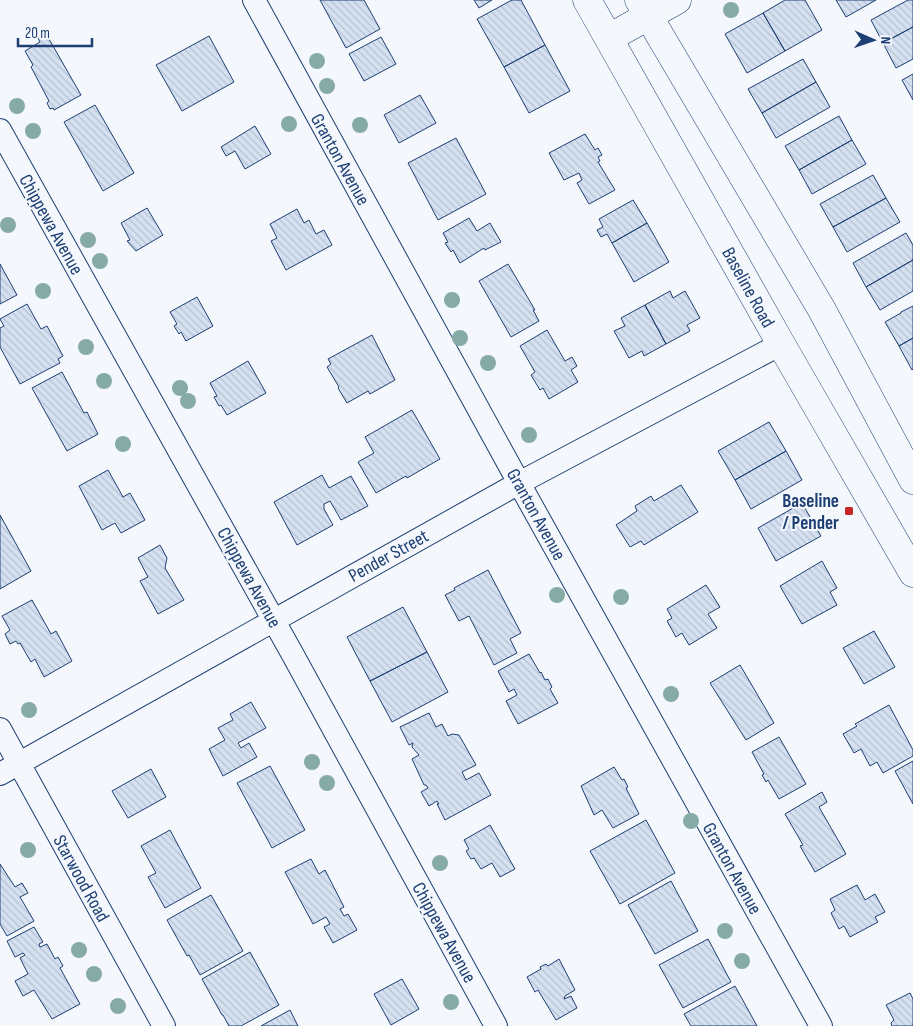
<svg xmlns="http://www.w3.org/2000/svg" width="913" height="1026" viewBox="0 0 913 1026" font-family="'Sofia Sans Condensed',sans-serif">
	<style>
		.building { fill: url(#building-back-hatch); stroke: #1d3f73 }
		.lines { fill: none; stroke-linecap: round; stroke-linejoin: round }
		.street-casing { stroke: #1d3f73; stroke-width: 24 }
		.secondary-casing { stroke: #1d3f73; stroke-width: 29 }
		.primary-casing { stroke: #1d3f73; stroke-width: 29 }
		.street { stroke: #f4f7fb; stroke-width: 22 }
		.secondary { stroke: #f4f7fb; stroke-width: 28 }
		.primary { stroke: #f4f7fb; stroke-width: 28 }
		.tree { fill: #86aba6 }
		.poi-dot { fill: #c62828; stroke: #f4f7fb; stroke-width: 2 }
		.labels { text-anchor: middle; stroke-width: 4; stroke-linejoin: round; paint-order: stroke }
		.street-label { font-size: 19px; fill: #1d3f73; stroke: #f4f7fb }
		.poi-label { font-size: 19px; font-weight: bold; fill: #1d3f73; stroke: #f4f7fb; text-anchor: end }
	</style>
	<defs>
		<pattern id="building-back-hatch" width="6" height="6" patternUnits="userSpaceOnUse" patternTransform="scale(1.25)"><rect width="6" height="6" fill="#d5e0f0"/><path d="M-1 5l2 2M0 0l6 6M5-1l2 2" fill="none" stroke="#b6c1d1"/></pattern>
	</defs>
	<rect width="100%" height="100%" fill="#f4f7fb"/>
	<!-- building -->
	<path class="building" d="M320,0H364L380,29L346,48Z
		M474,0H492L479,8Z
		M512,0H521L545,45L504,67L477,19Z
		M785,0H805L822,30L785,51L763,13Z
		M836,0H876L846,17Z
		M908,0H913V27L883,43L871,20Z
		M763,13L785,51L747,73L725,34Z
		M913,27V59L896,68L883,43Z
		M45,32L81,95L54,110L53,108L50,109L47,103L49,101L31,67L33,65L25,51L40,42L37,36Z
		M209,36L234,82L182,111L156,65Z
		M381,37L396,64L364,81L349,54Z
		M545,45L570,91L529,113L504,67Z
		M803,59L816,82L762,113L748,89Z
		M913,74V100L902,80Z
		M816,82L830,107L776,138L762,113Z
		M420,95L436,123L399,143L384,115Z
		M95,105L134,173L103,191L64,122Z
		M839,116L852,140L799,170L785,146Z
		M255,126L271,154L245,169L235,151L226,156L221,147Z
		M585,134L595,150L598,148L602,155L598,157L600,161L598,162L615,190L589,204L577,183L582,180L579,173L564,180L549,153Z
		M456,138L486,194L438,220L408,163Z
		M852,140L866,164L812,194L799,170Z
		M873,175L886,198L833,227L820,204Z
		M886,198L900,222L847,252L833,227Z
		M633,200L647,223L612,243L607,234L601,237L597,230L603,227L599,219Z
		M147,208L163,235L136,251L127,241L130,240L121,223Z
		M297,209L304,223L309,220L316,234L324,230L332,245L286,270L271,241L277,238L270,224Z
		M469,218L477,231L490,223L501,242L485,250L484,248L460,263L453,250L451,252L445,243L448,242L443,233Z
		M647,223L669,262L634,282L612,243Z
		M906,233L913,245V260L866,287L853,263Z
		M913,260V291L880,310L866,287Z
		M0,264L17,295L0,304Z
		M508,264L535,310H533L539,321L511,337L479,281Z
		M670,291L673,298L685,291L700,318L687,325L690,331L666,344L645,305Z
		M197,297L213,326L186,341L181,332L179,334L174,326L177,324L170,312Z
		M27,304L41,329L47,326L63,356L58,359L60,363L20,384L0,347V328L4,326L0,319Z
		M645,305L666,344L644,356L642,351L629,358L614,331L625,326L621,318Z
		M913,306V338L899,346L885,322L901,313V312Z
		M547,330L565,361L572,357L577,366L571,370L578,382L549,399L543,388L540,390L531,375L535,372L520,346Z
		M372,335L395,380L370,394L368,391L347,403L338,388L339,387L327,367L331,364L328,359Z
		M913,338V369L912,370L899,346Z
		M248,361L266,393L227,415L221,405L219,406L214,397L217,396L210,383Z
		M62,372L84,413L87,412L98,434L67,451L32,388Z
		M412,410L440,459L407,478L406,476L376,493L358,462L374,453L365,437Z
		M769,422L786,451L735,480L718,451Z
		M786,451L802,480L751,509L735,480Z
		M108,470L123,497L130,493L145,520L121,533L115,523L102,530L79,486Z
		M322,475L329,488L351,476L368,506L341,520L330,501L324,504V509L333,525L297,545L274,502Z
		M681,485L698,512L644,545L641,541L630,547L616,525L637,511L635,506L651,496L654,501Z
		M802,503L821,536L776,561L758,528Z
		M0,515L31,571L0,589Z
		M160,545L167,558L165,568L184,600L158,614L140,581L148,577L138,558Z
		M822,561L837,588L830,592L837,605L802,624L780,586Z
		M488,570L521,633L510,639L517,653L494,665L469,616L459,621L445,595L455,590L454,588Z
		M706,585L720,607L708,614L717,628L689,645L682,633L676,637L667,621L672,618L667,609Z
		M32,600L51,634L56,631L72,661L44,677L35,659L31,662L20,643L18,644L16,641L10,644L5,634L10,630L2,616Z
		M403,607L427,652L370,681L347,637Z
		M874,631L895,667L864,684L843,648Z
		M427,652L448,692L392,722L370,681Z
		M529,654L540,673L541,672L545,680L548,679L552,687L550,689L558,703L518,724L506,701L517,695L514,689L509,692L498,671Z
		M740,665L774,723L746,740L710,683Z
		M251,702L266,728L238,743L241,748L249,743L257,757L223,776L209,749L225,740L218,728L233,720L230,714Z
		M889,705L913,750V756L883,773L877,762L870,766L861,749L854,753L843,734L857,726L855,724Z
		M429,713L436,727L442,724L448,736L452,734L459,735L476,765L462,772L466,780L479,773L491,795L445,820L437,804H439L437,801L429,806L421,792L428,788L426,785H424L412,759L419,755L412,747L413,743L409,745L400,727Z
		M779,737L806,784L779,799L768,780L766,782L762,775L764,774L752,752Z
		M913,761V804L895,771Z
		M270,766L305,830L272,848L237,783Z
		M614,767L622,780L624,779L628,787L626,788L639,814L613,828L602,810L594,815L581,786Z
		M151,769L166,797L128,818L112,791Z
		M822,792L827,802L819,807L846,854L815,872L800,846L803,845L785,814Z
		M646,820L675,873L620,904L590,851Z
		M490,825L515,869L500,877L492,863L481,869L474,858L471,859L466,851L469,849L464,840Z
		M170,830L201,888L165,908L148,877L156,873L141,846Z
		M311,859L319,874L325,870L344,907L340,909L344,916L348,914L357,930L333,943L324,927L330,924L326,917L313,924L285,872Z
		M0,864L15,887L22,883L28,893L20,897L34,921L7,936L0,924Z
		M671,881L698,931L655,954L628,905Z
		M857,885L865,900L875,894L885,912L875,917L878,922L850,937L844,926L839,929L831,913L835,910L830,899Z
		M211,895L243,951L200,975L189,955L187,956L167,920Z
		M34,927L43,942L39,944L40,947L47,944L55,959L58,957L63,966L60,968L80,1004L52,1019L34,990L23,996L15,981L28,974L20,958L25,955L23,953L15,957L7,941Z
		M708,939L731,982L683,1008L659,965Z
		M250,952L279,1005L241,1026H229L223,1015H222L202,979Z
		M559,959L575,990L565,996L564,999L571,996L577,1008L556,1020L538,990L535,992L527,977L541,969L540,967L546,964L548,966Z
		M402,979L419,1009L391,1025L374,994Z
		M735,986L757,1026H691L684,1014Z
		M910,993L913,999V1026H892L891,1023L894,1020L886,1005Z
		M290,1010L298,1026H261Z"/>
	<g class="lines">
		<defs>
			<path id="street" d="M254,0L519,483L821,1026
				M0,130L293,655L496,1026
				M0,729L164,1026
				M0,774L519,483L781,344"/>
			<path id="secondary" d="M609,38L677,0"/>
			<path id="primary" d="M587,0L781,344L913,573
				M639,0L822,310L913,480"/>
		</defs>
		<!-- street casing -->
		<use href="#street" class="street-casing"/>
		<!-- secondary casing -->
		<use href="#secondary" class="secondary-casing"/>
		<!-- primary casing -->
		<use href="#primary" class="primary-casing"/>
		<!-- street -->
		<use href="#street" class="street"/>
		<!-- secondary -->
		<use href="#secondary" class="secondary"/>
		<!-- primary -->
		<use href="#primary" class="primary"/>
	</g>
	<!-- trees -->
	<g class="tree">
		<circle cx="731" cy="10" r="8"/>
		<circle cx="317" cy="61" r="8"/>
		<circle cx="327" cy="86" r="8"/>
		<circle cx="17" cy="106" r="8"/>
		<circle cx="289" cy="124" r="8"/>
		<circle cx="360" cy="125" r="8"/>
		<circle cx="33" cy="131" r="8"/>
		<circle cx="8" cy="225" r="8"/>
		<circle cx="88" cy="240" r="8"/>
		<circle cx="100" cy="261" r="8"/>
		<circle cx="43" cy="291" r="8"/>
		<circle cx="452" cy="300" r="8"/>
		<circle cx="460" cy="338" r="8"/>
		<circle cx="86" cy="347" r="8"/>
		<circle cx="488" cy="363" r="8"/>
		<circle cx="104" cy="381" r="8"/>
		<circle cx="180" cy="388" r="8"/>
		<circle cx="188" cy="401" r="8"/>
		<circle cx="529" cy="435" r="8"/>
		<circle cx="123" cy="444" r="8"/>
		<circle cx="557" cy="595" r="8"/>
		<circle cx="621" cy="597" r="8"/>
		<circle cx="671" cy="694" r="8"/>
		<circle cx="29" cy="710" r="8"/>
		<circle cx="312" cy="762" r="8"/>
		<circle cx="327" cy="783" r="8"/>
		<circle cx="691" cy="821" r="8"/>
		<circle cx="28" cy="850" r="8"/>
		<circle cx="440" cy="863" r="8"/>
		<circle cx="725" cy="931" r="8"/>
		<circle cx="79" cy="950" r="8"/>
		<circle cx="742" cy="961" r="8"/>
		<circle cx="94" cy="974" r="8"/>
		<circle cx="451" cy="1002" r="8"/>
		<circle cx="118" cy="1006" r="8"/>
	</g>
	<!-- markers -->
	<rect class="poi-dot" x="844" y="506" width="10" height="10" rx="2.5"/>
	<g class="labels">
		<!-- street labels -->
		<g class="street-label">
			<text transform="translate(341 159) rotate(61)" y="7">Granton Avenue</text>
			<text transform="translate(52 224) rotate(61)" y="7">Chippewa Avenue</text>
			<text transform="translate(749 287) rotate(61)" y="7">Baseline Road</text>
			<text transform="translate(537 514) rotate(61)" y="7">Granton Avenue</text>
			<text transform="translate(388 555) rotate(-29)" y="7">Pender Street</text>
			<text transform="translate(250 577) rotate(61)" y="7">Chippewa Avenue</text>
			<text transform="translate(733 868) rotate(61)" y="7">Granton Avenue</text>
			<text transform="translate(82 878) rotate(61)" y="7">Starwood Road</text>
			<text transform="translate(445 932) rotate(61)" y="7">Chippewa Avenue</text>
		</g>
		<!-- poi labels -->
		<g class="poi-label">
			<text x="839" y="507">Baseline<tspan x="839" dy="22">/ Pender</tspan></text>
		</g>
	</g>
	<!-- north arrow -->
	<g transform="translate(873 40) rotate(92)" stroke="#f4f7fb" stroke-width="4" paint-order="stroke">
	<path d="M0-4L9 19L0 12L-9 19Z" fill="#1d3f73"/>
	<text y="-8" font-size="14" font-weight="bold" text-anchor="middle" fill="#1d3f73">N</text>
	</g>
	<!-- scale -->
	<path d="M18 38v8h74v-8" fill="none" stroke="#1d3f73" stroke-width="2.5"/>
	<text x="25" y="38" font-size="15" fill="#1d3f73" stroke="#f4f7fb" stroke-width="4" paint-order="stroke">20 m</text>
</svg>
